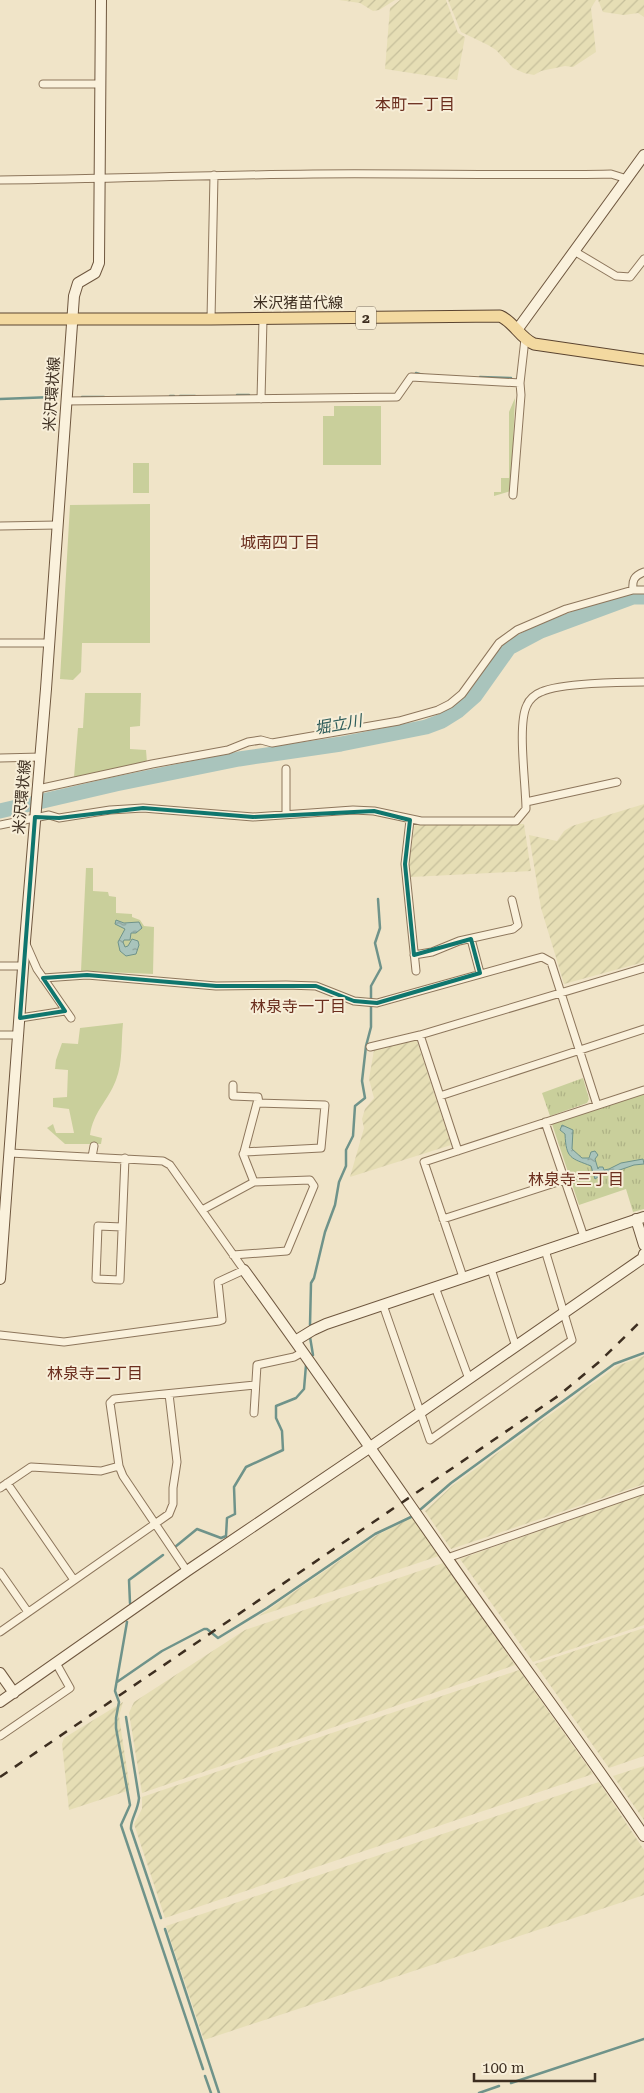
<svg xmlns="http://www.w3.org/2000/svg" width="644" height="2093" viewBox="0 0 644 2093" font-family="'Roboto Serif','Noto Sans JP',serif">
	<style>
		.farmland { fill: url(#farmland-furrows) }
		.green { fill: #c9cf9b }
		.park { fill: url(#park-tufts) }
		.water { fill: url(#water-ripples); stroke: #6f938a }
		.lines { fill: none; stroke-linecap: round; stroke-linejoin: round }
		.stream { stroke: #6f938a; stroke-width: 2.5 }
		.river { stroke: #a9c4bc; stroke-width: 15 }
		.street-casing { stroke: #8d765c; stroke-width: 9 }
		.secondary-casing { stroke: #6f573f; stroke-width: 12 }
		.primary-casing { stroke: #5b4430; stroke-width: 13 }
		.street { stroke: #faf1dc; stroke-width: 7 }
		.secondary { stroke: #faf1dc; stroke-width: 10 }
		.primary { stroke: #f3d9a0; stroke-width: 11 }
		.rail { stroke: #3d2e20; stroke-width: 2.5; stroke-dasharray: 9 9; stroke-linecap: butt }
		.marked { fill: none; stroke: #0f766e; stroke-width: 4; stroke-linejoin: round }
		.labels { text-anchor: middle; stroke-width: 4; stroke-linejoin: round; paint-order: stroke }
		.shield { fill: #f7eed8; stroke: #756857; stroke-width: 1 }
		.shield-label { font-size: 14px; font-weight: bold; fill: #3d2e20 }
		.street-label { font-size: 15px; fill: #3d2e20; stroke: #f7eed8 }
		.neighbourhood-label { font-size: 16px; fill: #6b2e1e; stroke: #f7eed8 }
		.water-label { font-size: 16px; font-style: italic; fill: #2f5d5a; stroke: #f7eed8 }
	</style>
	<defs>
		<pattern id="farmland-furrows" width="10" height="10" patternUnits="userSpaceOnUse" patternTransform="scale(1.25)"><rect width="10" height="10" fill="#e6deb5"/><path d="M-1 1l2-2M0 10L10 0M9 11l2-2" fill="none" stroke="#c6bf9b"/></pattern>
		<pattern id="park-tufts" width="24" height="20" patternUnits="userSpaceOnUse" patternTransform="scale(1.25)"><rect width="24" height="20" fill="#c9cf9b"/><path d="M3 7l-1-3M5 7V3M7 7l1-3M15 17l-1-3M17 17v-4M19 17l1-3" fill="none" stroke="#aeb285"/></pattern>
		<pattern id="water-ripples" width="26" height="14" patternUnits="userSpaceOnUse" patternTransform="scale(1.25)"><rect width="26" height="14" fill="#a9c4bc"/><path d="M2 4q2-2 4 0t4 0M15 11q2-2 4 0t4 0" fill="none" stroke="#8ba098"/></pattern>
	</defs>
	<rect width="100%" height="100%" fill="#f0e4c8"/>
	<!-- farmland -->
	<path class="farmland" d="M339,0H395L379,10L373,11L360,3Z
		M400,0H446L458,33L465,37L457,80L385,69L390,8Z
		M448,0H596L591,8L596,52L573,67L565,66L541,71L534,75L524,73L513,68L496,50L488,45L461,32Z
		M598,0H644V17L638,13L624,15L603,12Z
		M644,804V962L564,984L541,908L529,835L557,841L564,831L572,826Z
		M418,823L524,824L531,871L411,877L409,865L414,827Z
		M416,1038L451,1145L350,1177L364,1128L362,1119L365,1109L374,1098L369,1079L374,1050Z
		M644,1356V1484L451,1549L425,1511L452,1486L617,1366Z
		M644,1494V1625L533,1662L460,1559Z
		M413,1517L439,1556L259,1616L377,1535Z
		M443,1563L515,1665L142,1793L129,1713L134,1702L245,1630Z
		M644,1628V1756L609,1768L535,1664Z
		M519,1670L593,1774L165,1918L134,1824L142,1809V1797Z
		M123,1702L119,1716L130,1790L69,1810L62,1744L64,1738Z
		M644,1766V1820L613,1776Z
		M599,1782L644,1850V1895L204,2040L166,1926Z"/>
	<!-- green -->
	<path class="green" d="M515,398L511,491L494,496V492H501V478H509V412Z
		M334,406H381V465H323V416H334Z
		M133,463H149V493H133Z
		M150,504V643H82L81,672L73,680L60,679L70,505Z
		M85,693H141L140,726L130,727V749L146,750L147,763L74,777L78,728H83Z
		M86,868H93V891L108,892L109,896L116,897V913L132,914V917L140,920L144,926L154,927L153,974L81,971Z
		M123,1023C121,1040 123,1063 116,1080C108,1101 93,1112 90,1135L102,1138L101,1144H65L47,1128L53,1124L56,1133H74L69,1109L53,1107V1098L67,1097L68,1070L55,1069L56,1060L62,1043L78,1044L80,1028Z"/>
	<!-- park -->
	<path class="park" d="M583,1078L589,1099L587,1103L550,1116L542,1093Z
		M644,1093V1209L633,1212L626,1189L579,1205L552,1124Z"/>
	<!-- water -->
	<path class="water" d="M116,920L124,923L139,922L142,928L136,933H131L130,940H124L123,942L125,947L128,946L132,939L138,941L139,945L136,954L126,956L120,951L118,942L125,929L115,924Z
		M562,1125L573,1130L572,1149L582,1158H589L591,1152L595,1151L598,1155L595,1159L598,1169L599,1167H603L604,1170L609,1169L621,1163L643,1159L644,1164L634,1165L611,1173L606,1172L595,1179L591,1166C571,1158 566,1159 565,1134L560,1130Z"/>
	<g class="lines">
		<!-- stream -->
		<path class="stream" d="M416,373L423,375
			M480,377L511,378
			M237,395H249
			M170,396H174
			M180,396H195
			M82,397H104
			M0,399L53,397
			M310,1325L311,1283L314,1278L325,1232L335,1205L339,1182L346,1166V1150L353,1136L355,1106L365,1098L362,1081L366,1046L371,1027V986L381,968L375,943L380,928L378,899
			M310,1337L313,1355
			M421,1509L451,1483L614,1364L644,1353
			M175,1547L197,1529L221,1538L226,1536L227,1518L235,1514L234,1487L246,1467L283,1450L282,1431L276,1418V1406L296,1398L304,1389L306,1365
			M130,1603L129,1580L163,1555
			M127,1622L115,1691L119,1702L116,1718V1728L130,1805L121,1825L203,2069
			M117,1682L162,1651L204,1629H207L218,1638L267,1608L375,1534L411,1517
			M126,1717L139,1798C138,1811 130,1820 131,1829L161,1918
			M165,1929L219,2093
			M205,2076L211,2093
			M511,2083L644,2039
			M479,2093L499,2086"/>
		<!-- river -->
		<path class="river" d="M0,811L116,784L239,759L341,744L426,727L442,721L458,711L475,696L509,648L541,631L633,597H644"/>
		<defs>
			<path id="street" d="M43,84H101
				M0,180C104,179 209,175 313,174C413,173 512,176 611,174L627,179
				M574,251L616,276L630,277L644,259
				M211,319L214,175
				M261,399L263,319
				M66,401L397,397L411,377L520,383
				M513,495L521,395L520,383L525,339
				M0,526L58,525
				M633,590C632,580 634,576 644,572
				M0,643H49
				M0,758L41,757
				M38,789L152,764L228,750L248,742L261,740L272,743L399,721L438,710L450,704L462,694L499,643L517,630L566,609L633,590H644
				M526,802L617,782
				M286,814V769
				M410,820L405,864L416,971
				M0,825L49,815L59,818L110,810L143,808L253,817L353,810L374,811L421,821H516L526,809C526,785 517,724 527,705C529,700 535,694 541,692C560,683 621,682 644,682
				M471,939L480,973
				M26,944L37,969L71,1018
				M414,955L432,952L459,941L513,929L518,925L512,900
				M0,966H24
				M43,978L87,975L216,986L286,985L316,986L354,1001L377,1003L542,957L551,962L597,1105
				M20,1018L65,1011
				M0,1035H19
				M420,1035L458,1151
				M370,1047L420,1035L644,968
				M233,1085V1096L258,1097L259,1103
				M440,1096L644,1029
				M545,1122L584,1237
				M92,1157L94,1146
				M202,1210L254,1182L243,1154L244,1152L257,1103L325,1105L321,1148L244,1152
				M443,1219L564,1180
				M122,1227L98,1226L96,1279L120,1280L125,1158
				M233,1255L287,1251L314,1186L310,1180L254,1182
				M491,1269L516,1347
				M463,1277L424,1162L644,1090
				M435,1287L469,1379
				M383,1305L430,1440L572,1340L545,1250
				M0,1335L64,1342L219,1321L222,1320L218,1282L244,1270L170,1165L163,1161L10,1153
				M254,1413L257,1365L294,1357L303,1352
				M7,1483L74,1580
				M0,1488L31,1467L101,1471L119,1466
				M447,1558L644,1490
				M187,1571L123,1476L119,1466L110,1403L114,1399L255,1385
				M0,1572L28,1612
				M0,1632L169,1514L173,1504V1488L177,1462L169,1394
				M0,1736L70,1688L56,1663"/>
			<path id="secondary" d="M517,330L644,155
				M636,1219L644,1245
				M244,1270C313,1365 380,1462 447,1558C512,1652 581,1742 644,1836
				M0,1279L25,941L46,689L74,296L78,283L95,273L99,263L101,0
				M295,1341L313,1330L326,1324L644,1217
				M0,1673L14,1693
				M0,1702L187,1571L369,1448L643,1258L644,1254"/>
			<path id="primary" d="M0,319H211L500,316C514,322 520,338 534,344L644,360"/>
		</defs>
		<!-- street casing -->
		<use href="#street" class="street-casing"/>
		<!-- secondary casing -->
		<use href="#secondary" class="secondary-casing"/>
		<!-- primary casing -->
		<use href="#primary" class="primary-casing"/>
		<!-- street -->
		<use href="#street" class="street"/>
		<!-- secondary -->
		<use href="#secondary" class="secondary"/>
		<!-- primary -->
		<use href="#primary" class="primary"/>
		<!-- rail -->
		<path class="rail" d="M0,1777L558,1396L599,1362L644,1318"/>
	</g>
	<!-- marked area -->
	<path class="marked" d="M143,808L253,817L374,811L410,820L405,864L414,955L471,939L480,973L377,1003L354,1001L316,986H216L87,975L43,978L65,1011L20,1018L35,817L59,818Z"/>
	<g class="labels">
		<!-- shield labels -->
		<rect class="shield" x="356" y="306.5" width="20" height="23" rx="4"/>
		<g class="shield-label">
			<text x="366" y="323">2</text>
		</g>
		<!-- street labels -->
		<g class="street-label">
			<text x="298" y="308">米沢猪苗代線</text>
			<text transform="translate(52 394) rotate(-86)" y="5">米沢環状線</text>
			<text transform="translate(22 797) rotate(-85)" y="5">米沢環状線</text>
		</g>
		<!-- neighbourhood labels -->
		<g class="neighbourhood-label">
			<text x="415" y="110">本町一丁目</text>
			<text x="280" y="548">城南四丁目</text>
			<text x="298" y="1012">林泉寺一丁目</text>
			<text x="576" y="1185">林泉寺三丁目</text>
			<text x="95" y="1379">林泉寺二丁目</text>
		</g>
		<!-- water labels -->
		<g class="water-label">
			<text transform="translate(338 724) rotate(-10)" y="6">堀立川</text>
		</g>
	</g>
	<!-- scale -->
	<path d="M474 2073v8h121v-8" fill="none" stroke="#3d2e20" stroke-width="2.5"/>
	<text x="482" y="2073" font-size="15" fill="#3d2e20" stroke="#f7eed8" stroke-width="4" paint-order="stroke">100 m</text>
</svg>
